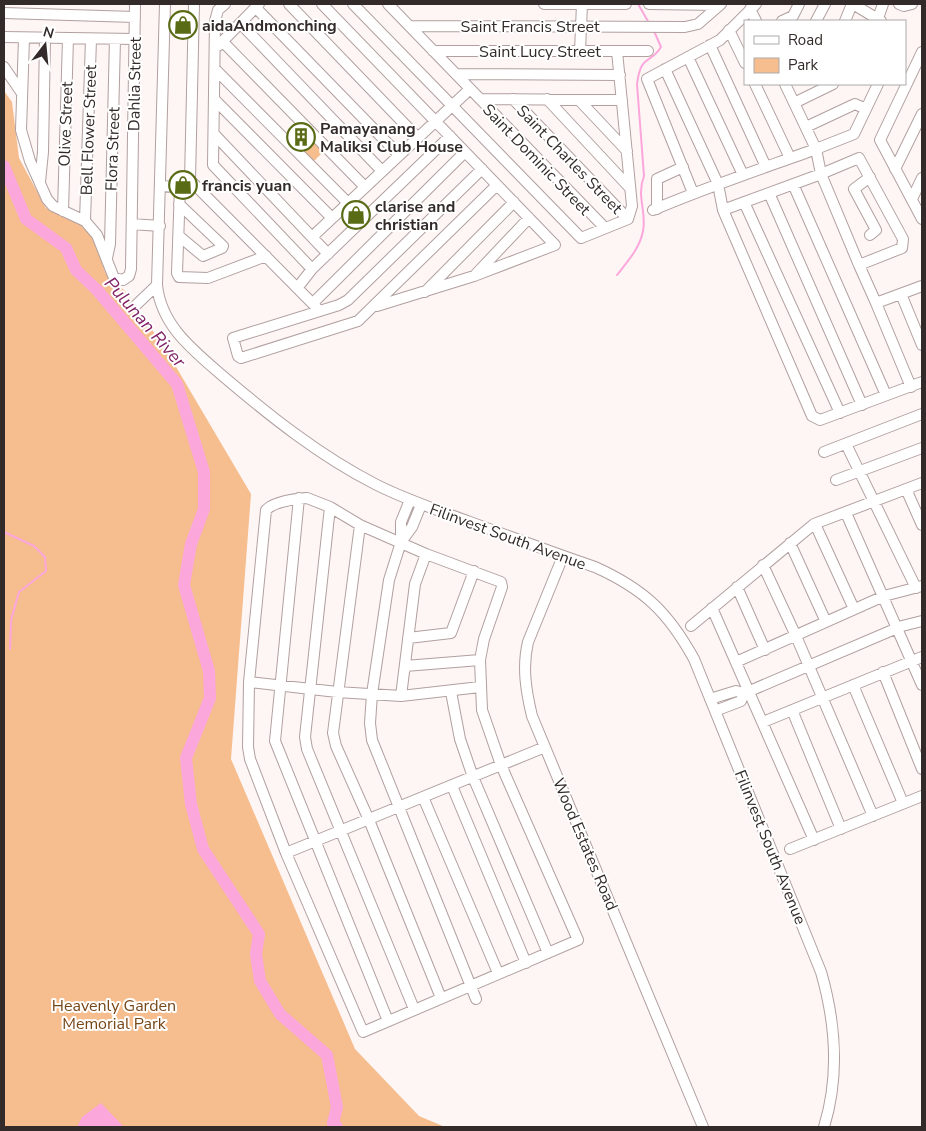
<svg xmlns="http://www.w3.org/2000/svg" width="926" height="1131" viewBox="0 0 926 1131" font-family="'Nunito Sans',sans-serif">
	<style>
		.green { fill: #f6bd8e }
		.water { fill: #fba7dc }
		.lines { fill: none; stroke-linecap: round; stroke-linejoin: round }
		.stream { stroke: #fba7dc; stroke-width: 2 }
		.river { stroke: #fba7dc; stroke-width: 12 }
		.minor-casing { stroke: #b1a09f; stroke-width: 12 }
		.minor { stroke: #fff; stroke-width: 10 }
		.labels { text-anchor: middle; stroke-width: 4; stroke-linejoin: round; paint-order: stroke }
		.poi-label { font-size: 16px; font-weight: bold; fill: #322b2a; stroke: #fff; text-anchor: start }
		.street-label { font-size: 16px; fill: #322b2a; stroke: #fff }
		.park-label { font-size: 16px; fill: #774718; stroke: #fff }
		.water-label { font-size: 18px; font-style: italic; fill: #822367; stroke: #fff }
	</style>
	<rect width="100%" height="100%" fill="#fdf6f5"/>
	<!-- green -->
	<path class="green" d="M4,91L12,102L19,158L46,208L87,226L95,240L105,272L128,294L169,355L251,494L231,759L355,1049L419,1116L445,1127H4Z
		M312,135L326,149L314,161L299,147Z"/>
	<!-- water -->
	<path class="water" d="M101,1103L124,1127H77L82,1117Z"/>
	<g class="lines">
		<!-- stream -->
		<path class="stream" d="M638,4L649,23
			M617,275C627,262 640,248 643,231C647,211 636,197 644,176L637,84C641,53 650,65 661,47L654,31
			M4,532L34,546L45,557L46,571L19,592L11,620L10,649"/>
		<!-- river -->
		<path class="river" d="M4,166L26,219L66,248L76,270L97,290L177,384L204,472V509L191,544L184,585L209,671L210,698L186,758L191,804L203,849L259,934L256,954L260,981L280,1014L327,1055L337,1107L333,1123L337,1127"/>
		<defs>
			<path id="minor" d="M165,4L157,285C161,326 194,351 224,377C270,416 320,456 375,484C406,500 438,510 470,522C512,537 553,553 595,567C644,589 668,612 694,659L821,972C836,1024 840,1075 824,1127
				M225,4L218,10L215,21L213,165L312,269
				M289,4L417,137
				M322,4L555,245L474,276L377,306
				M353,4L581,238L628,219L632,206L617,51
				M388,4L605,228
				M544,4H626
				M649,4L720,5
				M853,4L881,21
				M899,4L904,6L912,4
				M256,8L399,155
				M750,9L756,21
				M4,13L135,17
				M782,21L793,16L799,4
				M816,21L825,4
				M845,21L852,4
				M877,21L883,4
				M240,23L382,171
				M410,26L685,27L698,24L721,4
				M729,30L745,63
				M4,37L135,39
				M24,38L21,130L30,161L47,199L53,206L85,221L97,235L114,278L123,280L129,276L131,269L135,4
				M222,41L365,187
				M710,45L766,167
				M218,46L259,4
				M433,51H648
				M580,51L582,4
				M922,52L880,140L922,219
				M688,57L743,175
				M4,67L21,92
				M215,69L348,203
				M456,74L620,75
				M755,84L790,158
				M785,84L816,149L854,134L878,84
				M214,99L332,218
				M480,99L622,100
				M513,99L628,219
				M547,99L630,188
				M579,100L627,151
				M794,103L833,84
				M806,127L855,104L866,109
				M214,134L328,254
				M482,169L348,300L339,305L233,338L238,356L241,358L358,321L497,185
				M895,169L922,114
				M870,177L854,189L876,230L870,235
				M190,180L316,307
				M190,180L194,4
				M40,182L43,152L45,38
				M793,184L886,395
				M160,186L180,187L186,184
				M180,187L177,273L179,277L208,278L266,256
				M693,193L647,79L720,40L756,4
				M769,193L862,405
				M912,199L922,178
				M744,202L840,413
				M657,209V179L683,167
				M653,210C707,187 761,169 816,149L821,174L859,158L903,239L902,248L859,265L821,174L723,210L718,184L665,69
				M723,210L812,416L820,420L922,382
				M63,211L68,38
				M85,221L91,39
				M132,224L160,226
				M179,236L203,256L222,248L223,246L179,204
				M312,237L470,89
				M107,258L110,244L115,39
				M859,265L876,303L922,286
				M476,274L529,218
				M298,287L312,269L450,136
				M425,292L514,202
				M901,294L922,345
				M313,303L465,152
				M876,303L911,387
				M135,306L157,285
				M846,444L916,588
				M824,452L922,414
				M836,480L922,448
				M906,489L922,525
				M299,498L275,741L388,1021
				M307,498L330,507L360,525L426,554L501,582L502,587L484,639L480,660L482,710L501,765L578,940L363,1032L286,853L250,759L248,747L249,682L266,510C275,501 294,499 307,498Z
				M421,505L412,527L401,542L389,580L372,694L370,723L372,740L476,999
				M330,507L305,737L307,749L414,1009
				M846,513L922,685
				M815,524L854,609
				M360,525L333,733L336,746L369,820L441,998
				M401,542V522L410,500
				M790,543L826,622
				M563,556L528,642C522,667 526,691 532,716L703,1127
				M763,565L796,636L873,816
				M737,587L765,650
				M712,608L814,840
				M691,626L814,524L922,483
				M408,638L451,633L474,571
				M736,662L884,596L922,586
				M405,666L480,660
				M883,672L922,769
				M249,682L337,692L401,696L480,687
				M853,685L903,803
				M451,692L460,739L473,777L548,953
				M745,693L902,626L922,621
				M401,696L415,584L426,554
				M710,699L736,691L744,693L741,701L715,711
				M792,710L841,829
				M763,722L922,657
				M452,786L526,963
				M423,797L498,973
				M790,849L922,796
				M286,853L545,747"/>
		</defs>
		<!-- minor casing -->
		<use href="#minor" class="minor-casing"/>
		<!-- minor -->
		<use href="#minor" class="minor"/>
	</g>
	<!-- icons -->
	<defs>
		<symbol id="shop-ring" viewBox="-11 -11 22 22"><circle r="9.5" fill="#fff" stroke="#5a6b16" stroke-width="1.5"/><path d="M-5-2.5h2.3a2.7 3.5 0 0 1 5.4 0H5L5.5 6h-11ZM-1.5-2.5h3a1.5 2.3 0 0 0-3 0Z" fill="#5a6b16"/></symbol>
		<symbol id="building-ring" viewBox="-11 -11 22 22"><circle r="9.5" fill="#fff" stroke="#5a6b16" stroke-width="1.5"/><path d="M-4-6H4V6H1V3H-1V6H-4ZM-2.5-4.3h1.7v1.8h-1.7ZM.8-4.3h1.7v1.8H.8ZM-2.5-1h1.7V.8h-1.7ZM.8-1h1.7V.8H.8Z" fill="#5a6b16"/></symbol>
	</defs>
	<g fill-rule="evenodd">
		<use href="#shop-ring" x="167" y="9" width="32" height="32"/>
		<use href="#building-ring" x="285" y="121" width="32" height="32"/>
		<use href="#shop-ring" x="167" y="169" width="32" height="32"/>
		<use href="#shop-ring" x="340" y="199" width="32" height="32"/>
	</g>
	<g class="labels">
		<!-- poi labels -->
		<g class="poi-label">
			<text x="202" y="31">aidaAndmonching</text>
			<text x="320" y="134">Pamayanang<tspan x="320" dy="18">Maliksi Club House</tspan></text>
			<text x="202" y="191">francis yuan</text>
			<text x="375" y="212">clarise and<tspan x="375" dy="18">christian</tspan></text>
		</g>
		<!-- street labels -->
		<g class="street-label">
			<text x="530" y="32">Saint Francis Street</text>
			<text x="540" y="57">Saint Lucy Street</text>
			<text transform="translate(134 84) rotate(-89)" y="6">Dahlia Street</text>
			<text transform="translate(65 124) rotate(-88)" y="6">Olive Street</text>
			<text transform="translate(88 130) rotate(-88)" y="6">Bell Flower Street</text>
			<text transform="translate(112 149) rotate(-88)" y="6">Flora Street</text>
			<text transform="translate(537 159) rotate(46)" y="6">Saint Dominic Street</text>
			<text transform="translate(570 159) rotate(46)" y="6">Saint Charles Street</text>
			<text transform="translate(508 536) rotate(20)" y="6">Filinvest South Avenue</text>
			<text transform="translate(586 844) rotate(67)" y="6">Wood Estates Road</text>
			<text transform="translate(771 847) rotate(68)" y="6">Filinvest South Avenue</text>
		</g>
		<!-- park labels -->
		<g class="park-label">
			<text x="114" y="1011">Heavenly Garden<tspan x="114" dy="18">Memorial Park</tspan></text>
		</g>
		<!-- water labels -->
		<g class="water-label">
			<text transform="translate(145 322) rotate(49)" y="6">Pulunan River</text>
		</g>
	</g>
	<!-- border -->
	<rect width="926" height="1131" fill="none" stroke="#322b2a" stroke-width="10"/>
	<!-- legend -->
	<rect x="744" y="20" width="162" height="65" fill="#ffffff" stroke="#adaaaa"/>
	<rect x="754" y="36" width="25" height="8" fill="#ffffff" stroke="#adaaaa"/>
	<text x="788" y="45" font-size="15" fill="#322b2a">Road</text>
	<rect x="754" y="58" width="25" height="15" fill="#f6bd8e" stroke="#adaaaa"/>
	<text x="788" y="70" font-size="15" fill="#322b2a">Park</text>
	<!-- north arrow -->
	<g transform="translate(45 45) rotate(16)" stroke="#ffffff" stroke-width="4" paint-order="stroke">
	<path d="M0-4L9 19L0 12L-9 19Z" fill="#322b2a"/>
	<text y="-8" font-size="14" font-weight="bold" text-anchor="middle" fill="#322b2a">N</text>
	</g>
</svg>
